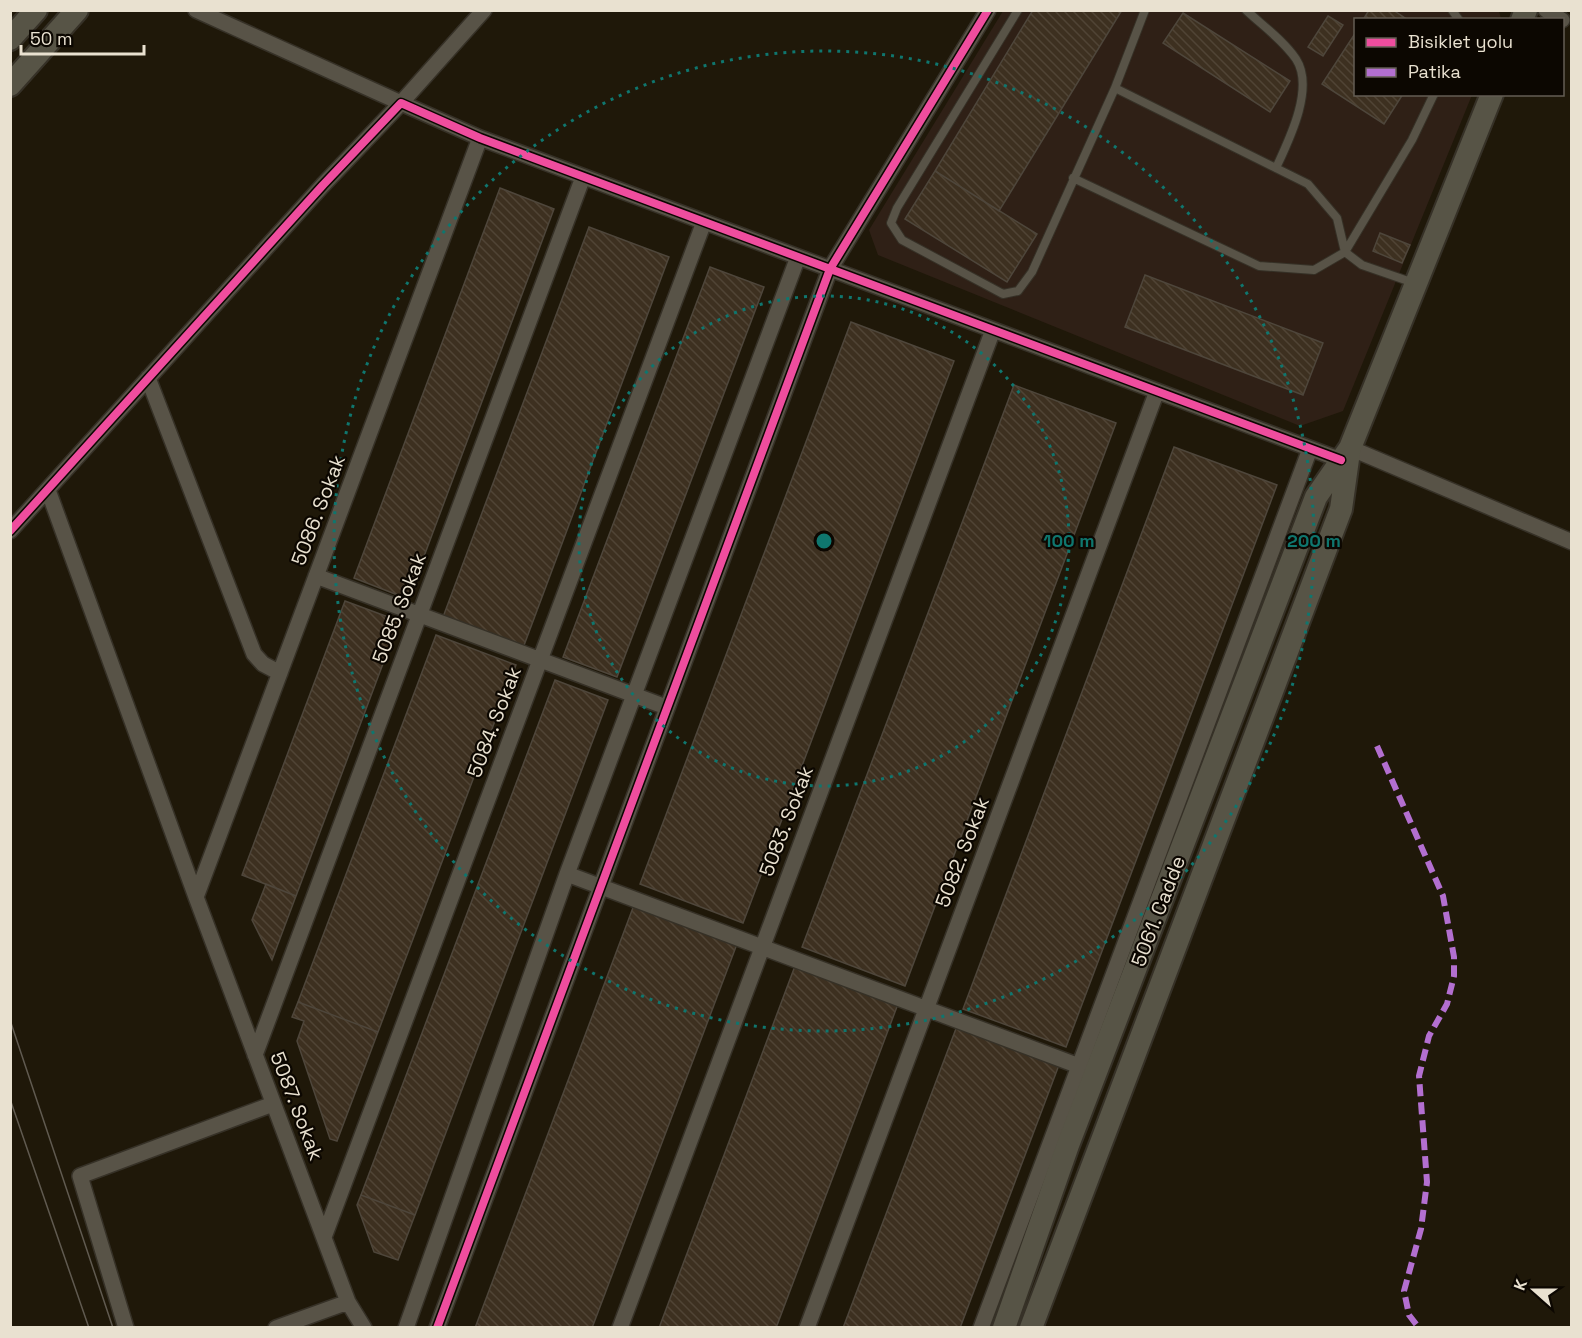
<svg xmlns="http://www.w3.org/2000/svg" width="1582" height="1338" viewBox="0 0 1582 1338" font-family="'Space Grotesk',sans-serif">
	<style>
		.commercial { fill: #2f2016 }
		.building { fill: url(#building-back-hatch); stroke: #4e463b; stroke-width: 1.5 }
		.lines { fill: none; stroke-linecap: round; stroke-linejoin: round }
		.lane-casing { stroke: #363127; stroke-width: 10 }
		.street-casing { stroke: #363127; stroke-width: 18 }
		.secondary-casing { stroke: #363127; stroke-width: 26 }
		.lane { stroke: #585347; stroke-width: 8 }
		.street { stroke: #585347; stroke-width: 15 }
		.secondary { stroke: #575446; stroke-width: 22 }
		.tram { stroke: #605a50; stroke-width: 1.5 }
		.quiet { stroke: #b36fd0; stroke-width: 6; stroke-dasharray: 12 6; stroke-linecap: butt }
		.cycleway-casing { stroke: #0c0701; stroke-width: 11 }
		.cycleway { stroke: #ef4d9e; stroke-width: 8 }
		.ring { fill: none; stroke: #0f766e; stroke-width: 3; stroke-dasharray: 3 6 }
		.labels { text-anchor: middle; stroke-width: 4.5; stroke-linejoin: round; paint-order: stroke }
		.street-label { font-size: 20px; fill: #e9e1d0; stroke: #0c0701 }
		.centre { fill: #0f766e; stroke: #0c0701; stroke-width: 3 }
		.ring-label { font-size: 18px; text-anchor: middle; font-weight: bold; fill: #0f766e; stroke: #0c0701; stroke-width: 4.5; stroke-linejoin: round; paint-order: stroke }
	</style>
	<defs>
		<pattern id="building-back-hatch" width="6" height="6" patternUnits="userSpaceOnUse" patternTransform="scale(1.5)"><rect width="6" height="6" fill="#3d3020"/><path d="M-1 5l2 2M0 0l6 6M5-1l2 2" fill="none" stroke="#504435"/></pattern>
	</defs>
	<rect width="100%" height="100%" fill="#1f1809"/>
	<!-- commercial -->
	<path class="commercial" d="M1003,11H1499L1501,19L1356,20V94L1472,95L1343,411L1300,426L878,255L869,230Z"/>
	<!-- building -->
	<path class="building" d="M1033,10H1122L999,211L935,171Z
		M1369,10H1393L1408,20H1363Z
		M1183,13L1290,81L1270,112L1163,43Z
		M1328,16L1343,25L1323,56L1308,47Z
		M1356,32V94H1403L1384,124L1322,84Z
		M935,171L1037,234L1007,282L905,219Z
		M500,188L554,209L408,599L354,578Z
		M589,227L669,257L523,648L443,617Z
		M1380,233L1410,245L1402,263L1373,251Z
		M710,267L764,287L617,677L563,657Z
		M1145,275L1323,343L1303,395L1125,327Z
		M851,322L954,361L743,923L640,884Z
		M1014,385L1116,423L905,986L802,947Z
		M1174,447L1277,485L1066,1047L963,1009Z
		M345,601L399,621L296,896L242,875Z
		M436,635L516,665L378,1032L298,1002Z
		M555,680L608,700L415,1215L361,1195Z
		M266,884L296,896L272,960L252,920Z
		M634,905L737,944L592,1328H475Z
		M795,966L898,1004L776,1328H659Z
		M298,1002L378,1032L337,1141L330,1139L297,1041L304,1021L292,1017Z
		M957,1026L1059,1065L960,1328H843Z
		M361,1195L415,1215L398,1260L374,1252L357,1205Z"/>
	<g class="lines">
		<defs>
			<path id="lane" d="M1018,10L897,208L891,223L902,240L1003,294L1018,291L1032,272L1115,88L1308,184L1337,218L1345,252L1362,265L1414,283
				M1246,10C1263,26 1283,40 1296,59C1315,88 1289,140 1276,168
				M1452,10L1459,20
				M1115,88L1145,10
				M1073,178L1259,266L1314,270L1345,252L1412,140L1434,94"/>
			<path id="street" d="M196,10L401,103L484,10
				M1546,10L1562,20
				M148,378L254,654L263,664L280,673
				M1350,448L1572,542
				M48,490L196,897L348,1302L364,1328
				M10,531L323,185L401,103L480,138L1341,460
				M316,576L666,707
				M567,874L1087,1069
				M196,897L480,138
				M255,1055L583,177
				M324,1237L704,222
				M126,1328L80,1176L273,1104
				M276,1328L348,1302
				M406,1328L567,874L798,257
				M437,1328L830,269L988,10
				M620,1328L993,330
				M807,1328L1157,391
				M981,1328L1310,449"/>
			<path id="secondary" d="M1522,20L1526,10
				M10,39L36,10
				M10,85L77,10
				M1004,1328L1068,1145L1316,497L1350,448L1492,94
				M1031,1328L1341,509L1349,452"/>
		</defs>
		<!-- lane casing -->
		<use href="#lane" class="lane-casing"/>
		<!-- street casing -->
		<use href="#street" class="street-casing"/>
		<!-- secondary casing -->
		<use href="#secondary" class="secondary-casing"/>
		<!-- lane -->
		<use href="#lane" class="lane"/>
		<!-- street -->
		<use href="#street" class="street"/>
		<!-- secondary -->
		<use href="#secondary" class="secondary"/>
		<!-- tram -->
		<path class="tram" d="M10,1020L113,1328
			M10,1099L89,1328"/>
		<!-- quiet -->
		<path class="quiet" d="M1377,746L1443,896L1454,957V976L1447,1004L1429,1036L1419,1076L1427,1182L1421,1229L1404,1291L1409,1315L1419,1328"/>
		<defs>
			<path id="cycleway" d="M10,531L323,185L401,103L480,138L1341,460
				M437,1328L830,269L988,10"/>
		</defs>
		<!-- cycleway casing -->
		<use href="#cycleway" class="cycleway-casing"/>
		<!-- cycleway -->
		<use href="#cycleway" class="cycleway"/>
	</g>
	<!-- distance rings -->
	<g class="ring">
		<circle cx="824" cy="541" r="245"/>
		<circle cx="824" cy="541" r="490"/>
	</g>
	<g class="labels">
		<!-- street labels -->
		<g class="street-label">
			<text transform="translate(318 510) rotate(-69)" y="7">5086. Sokak</text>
			<text transform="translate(399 608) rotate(-69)" y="7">5085. Sokak</text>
			<text transform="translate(494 722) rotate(-69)" y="7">5084. Sokak</text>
			<text transform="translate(786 821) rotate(-69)" y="7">5083. Sokak</text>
			<text transform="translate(962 852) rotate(-69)" y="7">5082. Sokak</text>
			<text transform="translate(1158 911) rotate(-69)" y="7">5061. Cadde</text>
			<text transform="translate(297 1106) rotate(69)" y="7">5087. Sokak</text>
		</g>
	</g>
	<circle cx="824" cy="541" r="9" class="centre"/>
	<g class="ring-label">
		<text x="1069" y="547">100 m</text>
		<text x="1314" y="547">200 m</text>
	</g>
	<!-- border -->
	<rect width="1582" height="1338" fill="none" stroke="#e9e1d0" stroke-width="24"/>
	<!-- legend -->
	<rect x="1354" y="18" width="210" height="78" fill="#0c0701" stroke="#645e54" stroke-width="1.5"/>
	<rect x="1366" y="38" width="30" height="9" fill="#ef4d9e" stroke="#645e54" stroke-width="1.5"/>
	<text x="1408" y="48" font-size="18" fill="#e9e1d0">Bisiklet yolu</text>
	<rect x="1366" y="68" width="30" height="9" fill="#b36fd0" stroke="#645e54" stroke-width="1.5"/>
	<text x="1408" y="78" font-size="18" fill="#e9e1d0">Patika</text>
	<!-- north arrow -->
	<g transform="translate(1534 1290) rotate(291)" stroke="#0c0701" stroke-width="4.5" paint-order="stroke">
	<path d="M0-4.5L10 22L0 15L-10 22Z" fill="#e9e1d0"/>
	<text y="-9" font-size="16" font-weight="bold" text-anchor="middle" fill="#e9e1d0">K</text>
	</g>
	<!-- scale -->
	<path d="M21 45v9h123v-9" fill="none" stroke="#e9e1d0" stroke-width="3"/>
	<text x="30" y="45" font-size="18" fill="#e9e1d0" stroke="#0c0701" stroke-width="4.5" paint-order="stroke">50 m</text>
</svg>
